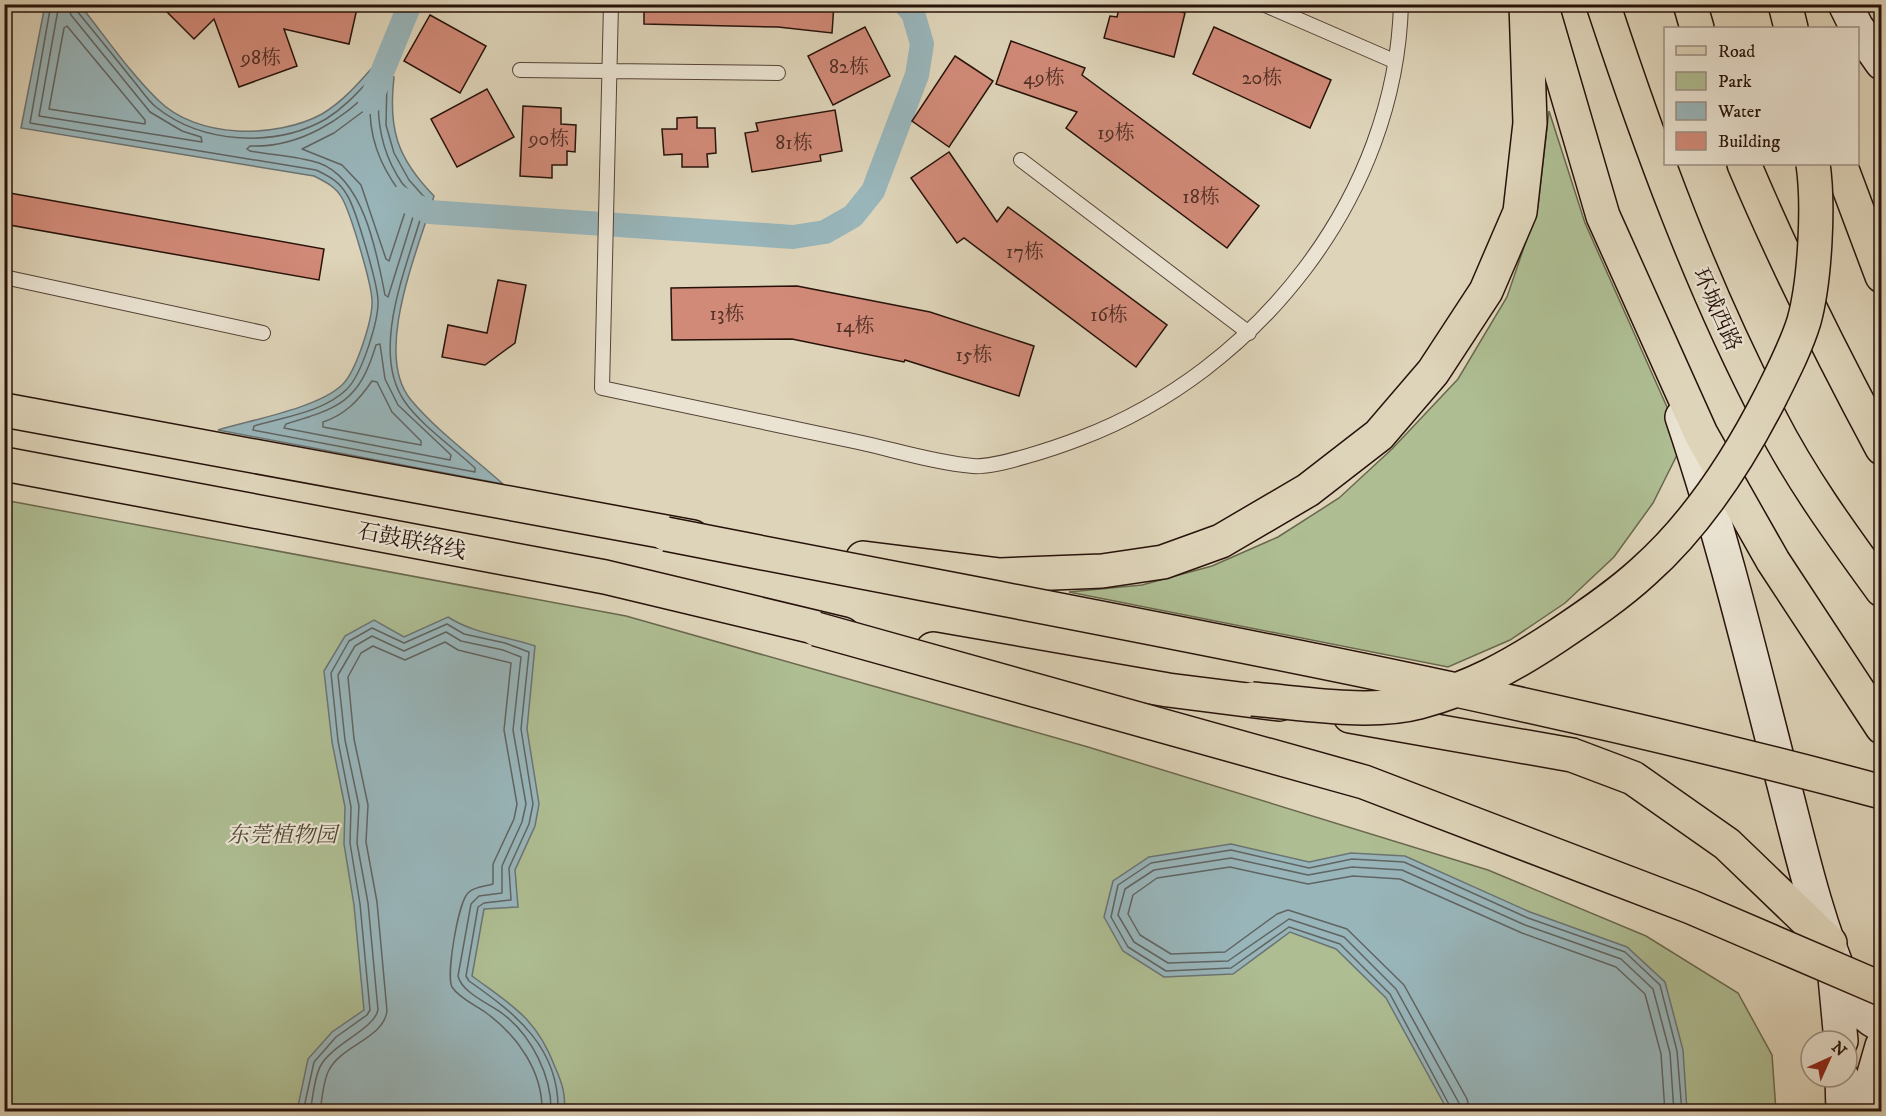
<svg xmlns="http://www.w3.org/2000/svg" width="1886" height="1116" viewBox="0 0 1886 1116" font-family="'IM FELL DW Pica','Noto Serif SC',serif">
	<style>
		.green { fill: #aebd92; stroke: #6a684e; stroke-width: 1.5 }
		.water { fill: #98b5ba; stroke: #6b7474; stroke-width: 1.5 }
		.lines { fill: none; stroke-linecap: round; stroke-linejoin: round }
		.shore { stroke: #606462; stroke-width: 1.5 }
		.canal { stroke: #98b5ba; stroke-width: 24 }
		.building { fill: #d18a78; stroke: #27120a; stroke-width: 1.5 }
		.service-casing { stroke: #554236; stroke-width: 16 }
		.secondary-casing { stroke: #27120a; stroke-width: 36 }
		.primary-casing { stroke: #27120a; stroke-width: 36 }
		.trunk-casing { stroke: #27120a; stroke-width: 36 }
		.service { stroke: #eae3d2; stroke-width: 14 }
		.secondary { stroke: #eae3d2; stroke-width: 33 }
		.primary { stroke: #ded4b9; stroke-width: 33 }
		.trunk { stroke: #ded4b9; stroke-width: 33 }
		.trunk-bridge-casing { stroke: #27120a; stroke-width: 36; stroke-linecap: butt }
		.trunk-bridge { stroke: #ded4b9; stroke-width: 33 }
		.labels { text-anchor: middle; stroke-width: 4.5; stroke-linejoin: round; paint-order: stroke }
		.number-label { font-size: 20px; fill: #523026 }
		.street-label { font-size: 22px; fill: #27120a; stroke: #eae3d2 }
		.park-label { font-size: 22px; font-style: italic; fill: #504533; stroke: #eae3d2 }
	</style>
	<rect width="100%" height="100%" fill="#ded4b9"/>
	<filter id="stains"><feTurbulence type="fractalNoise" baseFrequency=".00333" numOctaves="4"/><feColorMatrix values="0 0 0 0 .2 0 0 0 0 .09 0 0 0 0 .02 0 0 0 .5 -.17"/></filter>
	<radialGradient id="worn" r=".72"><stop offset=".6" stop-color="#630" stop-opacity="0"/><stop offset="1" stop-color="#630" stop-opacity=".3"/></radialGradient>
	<!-- green -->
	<path class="green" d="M1549,111L1585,223L1683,443L1653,503L1614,557L1565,603L1510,640L1448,667L1069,592L1142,585L1212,566L1278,537L1339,498L1392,449L1458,379L1507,297L1538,206Z
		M4,500L626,616L1088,747L1488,870L1646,936L1738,993L1772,1055L1776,1111H5Z"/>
	<!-- water -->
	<path class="water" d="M45,5H80C105,36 129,72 158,100C197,139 276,139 322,114C342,102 357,85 372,68L394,77C388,129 397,158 434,196C419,248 372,354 411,400C437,431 473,457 503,484L218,430C251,420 318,408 342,385C356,372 373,319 372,300C371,282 351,214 342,198C336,187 326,182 314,176L21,128Z
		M448,617C474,634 506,636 535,646L527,729L539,804L535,826L515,870L518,907L484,909L472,976C511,1005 536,1017 555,1067C562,1083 566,1094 564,1111H297L308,1059L332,1032L364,1010L354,905L344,844L345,807L332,742L324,671L345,636L374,620L404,637Z
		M1231,844L1309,862L1351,853L1405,856L1530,912L1627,947L1665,982L1683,1050L1687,1111H1448L1386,998L1336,949L1290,932L1233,974L1164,977L1123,951L1104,917L1113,881L1149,857Z"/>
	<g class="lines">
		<!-- shore -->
		<path class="shore" d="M51,4L30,123L316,170C329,176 340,182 347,195C356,209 377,282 378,300C379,320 362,374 347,389C324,412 284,417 254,426L253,430L475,472V468C454,448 421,425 405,402C367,348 412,256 426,199L409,180L394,153L386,125L387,81L373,76C358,92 345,107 326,119C275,148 202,144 156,107C147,100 140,88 132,79C114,56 95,33 77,11L75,4
			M59,4L39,116L202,142L201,137L182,131L150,112L71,15L68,4
			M67,26L145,120V124L49,109L64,28Z
			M375,86L379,88C376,122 382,154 402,183C407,189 413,194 418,201L388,297L385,295C377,254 364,179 319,163C298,156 272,155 250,151L247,149L250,146C299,148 343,120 375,86Z
			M365,110L370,112C371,148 386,175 408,203L389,261L386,259L361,185L342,165L302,149L334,133Z
			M380,344L385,379L398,405L451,455L450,460L284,428L286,424C339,408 359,402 376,345Z
			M372,381L377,382L392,412L421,441V445L323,427V422C345,415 359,400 372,381Z
			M303,1112L314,1062L336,1037L367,1015L370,1010L360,904L350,843L351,807L338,741L331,673L349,641L372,628L404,643L447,624L464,634L505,643L529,652L521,729L533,804L529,824L509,868L511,900L484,903L478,907L466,976L469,981C516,1014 560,1048 558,1112
			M310,1112C313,1098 314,1077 321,1065C333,1044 374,1029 378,1010L368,903L357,843L359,806L345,740L338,675L355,646L372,636L404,651L446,632L461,641L503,650L521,657L513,730L526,804L522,822L502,866V893L479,896L471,904L458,976C462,993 490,1004 503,1014C532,1036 552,1077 551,1112
			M320,1112C322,1099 323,1081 329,1070C342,1045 383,1039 387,1011L377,902L366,842L368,805L354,739L348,677L361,653L373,646L405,660L445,642L458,650L511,663L504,730L517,804L514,819L493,864V884C484,887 475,886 468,893C458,903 446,975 452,987C459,998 475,1005 485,1012C517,1035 543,1071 542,1112
			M1453,1112L1390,994L1340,944L1289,927L1231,968L1166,971L1128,947L1111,917L1118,885L1151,863L1231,850L1309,868L1352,859L1404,862L1528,918L1625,952L1660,985L1677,1051L1682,1112
			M1461,1112L1459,1103L1396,989L1344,937L1289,919L1228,961L1168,963L1134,942L1118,915L1125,889L1154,870L1231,858L1308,875L1352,867L1402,870L1525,925L1621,959L1653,989L1670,1053L1674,1112
			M1470,1112L1467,1099L1404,985L1347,929L1288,910L1277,914L1225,952L1171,954L1140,935L1128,914L1133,895L1157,878L1230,867L1308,884L1353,876L1400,879L1522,933L1616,967L1645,994L1661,1054L1665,1112"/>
		<!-- canal -->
		<path class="canal" d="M370,102L410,4
			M400,198L429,212L793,237L825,232L853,216L873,191L917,75L922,44L913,13L905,4"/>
	</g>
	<!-- building -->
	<path class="building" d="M159,4H358L349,44L284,29L297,66L239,87L214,19L194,39Z
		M644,4H834L832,33L778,27L644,24Z
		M1120,4H1154L1185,13L1174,57L1104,38L1110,16L1117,17Z
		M430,15L486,46L460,93L404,61Z
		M865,27L890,76L833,105L808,56Z
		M1214,27L1331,80L1310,128L1193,74Z
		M1011,41L1085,68L1082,75L1259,206L1227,248L1066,128L1077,112L996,84Z
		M955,56L993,81L949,147L912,121Z
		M487,89L514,137L457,167L431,119Z
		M523,106L561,108V124L576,125L575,152L567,151V165H552V178L520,176Z
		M835,110L842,151L820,155L821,161L752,172L745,133L758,131L756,123Z
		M697,117V128H715L716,153L707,154L708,167H682V154L664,155L662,129H677V118Z
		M949,152L997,222L1008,207L1167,325L1136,367L964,238L957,243L911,178Z
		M4,192L324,249L319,280L4,224Z
		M498,280L526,285L515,343L485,365L442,357L448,325L487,333Z
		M797,286L930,312L1034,346L1019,396L905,360L904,362L792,339L672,340L671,288Z"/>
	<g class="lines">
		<defs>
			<path id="service" d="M611,4L602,388C688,406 773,424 858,442C895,450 936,463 973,466C996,468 1058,447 1081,438C1257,371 1396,197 1401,4
				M1263,4L1394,61
				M520,70L778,73
				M1021,160L1249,333
				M4,277L263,333"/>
			<path id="secondary" d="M1845,4L1857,28
				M1858,29L1882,63
				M1682,417C1722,535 1751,656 1782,777C1800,846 1816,920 1845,986C1852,1001 1866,1019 1882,1025
				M1835,977L1841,1041
				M1842,1077L1843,1112
				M1863,1112L1882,1046"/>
			<path id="primary" d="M1541,4L1603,216L1701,434L1773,561L1882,727
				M1840,164L1882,276"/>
			<path id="trunk" d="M1603,4C1650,146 1701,286 1770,418C1801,479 1842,535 1882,590
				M1690,4L1697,28
				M1785,4L1791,28
				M1744,164C1785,261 1832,355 1882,448
				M4,410L693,537
				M4,464L605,577L843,634
				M863,558L1000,575L1102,571L1163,562L1221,541L1308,490L1379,435L1433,372L1486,291L1520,212L1530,123L1526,4
				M933,649L1168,690L1279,704
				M1350,716L1572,755L1633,778L1727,844L1830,943"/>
		</defs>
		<!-- service casing -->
		<use href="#service" class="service-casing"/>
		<!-- secondary casing -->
		<use href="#secondary" class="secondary-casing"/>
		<!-- primary casing -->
		<use href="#primary" class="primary-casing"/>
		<!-- trunk casing -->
		<use href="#trunk" class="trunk-casing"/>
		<!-- service -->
		<use href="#service" class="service"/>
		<!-- secondary -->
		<use href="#secondary" class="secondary"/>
		<!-- primary -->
		<use href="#primary" class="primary"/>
		<!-- trunk -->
		<use href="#trunk" class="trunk"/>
		<defs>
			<path id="trunk-bridge" d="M666,534C1072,614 1481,684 1882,792
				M816,629L1364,782L1691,907L1882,989
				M1252,699C1303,703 1370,715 1419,702C1472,688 1512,666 1557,636C1587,616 1618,595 1644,571C1698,523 1739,459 1771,396C1783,372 1796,347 1804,321C1815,281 1819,205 1813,164"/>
		</defs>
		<!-- trunk-bridge casing -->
		<use href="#trunk-bridge" class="trunk-bridge-casing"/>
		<!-- trunk-bridge -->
		<use href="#trunk-bridge" class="trunk-bridge"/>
	</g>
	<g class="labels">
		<!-- number labels -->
		<g class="number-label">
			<text x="261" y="64">98栋</text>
			<text x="849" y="73">82栋</text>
			<text x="1044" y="84">49栋</text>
			<text x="1262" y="84">20栋</text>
			<text x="1116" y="139">19栋</text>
			<text x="549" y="145">90栋</text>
			<text x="794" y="149">81栋</text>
			<text x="1201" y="203">18栋</text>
			<text x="1025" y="258">17栋</text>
			<text x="727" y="320">13栋</text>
			<text x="1109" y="321">16栋</text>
			<text x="855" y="332">14栋</text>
			<text x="974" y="361">15栋</text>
		</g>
		<!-- street labels -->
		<g class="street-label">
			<text transform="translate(1718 309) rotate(66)" y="8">环城西路</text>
			<text transform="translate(412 540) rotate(11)" y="8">石鼓联络线</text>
		</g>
		<!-- park labels -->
		<g class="park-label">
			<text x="282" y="842">东莞植物园</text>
		</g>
	</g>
	<!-- margin -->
	<rect width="1886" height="1116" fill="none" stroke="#ded4b9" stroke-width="24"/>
	<rect x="6" y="6" width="1874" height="1104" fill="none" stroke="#27120a" stroke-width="3"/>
	<rect x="12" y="12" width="1862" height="1092" fill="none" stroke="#27120a" stroke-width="1.5"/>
	<!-- legend -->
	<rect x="1664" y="27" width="195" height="138" fill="#eae3d2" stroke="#9c8f82" stroke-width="1.5"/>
	<rect x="1676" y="46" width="30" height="9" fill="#ded4b9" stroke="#9c8f82" stroke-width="1.5"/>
	<text x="1718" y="57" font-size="18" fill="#27120a">Road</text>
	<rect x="1676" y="72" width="30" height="18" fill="#aebd92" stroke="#9c8f82" stroke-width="1.5"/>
	<text x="1718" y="87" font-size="18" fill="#27120a">Park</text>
	<rect x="1676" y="102" width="30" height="18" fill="#98b5ba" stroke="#9c8f82" stroke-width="1.5"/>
	<text x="1718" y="117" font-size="18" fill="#27120a">Water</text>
	<rect x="1676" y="132" width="30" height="18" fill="#d18a78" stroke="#9c8f82" stroke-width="1.5"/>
	<text x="1718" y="147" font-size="18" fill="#27120a">Building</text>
	<!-- north arrow -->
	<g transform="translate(1829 1059) rotate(45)"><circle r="28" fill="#eae3d2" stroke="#9c8f82" stroke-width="1.5"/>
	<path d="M0-4.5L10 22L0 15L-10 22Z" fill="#8f2418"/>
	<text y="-9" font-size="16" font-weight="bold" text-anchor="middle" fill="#27120a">N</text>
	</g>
	<rect width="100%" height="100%" filter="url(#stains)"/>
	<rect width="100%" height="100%" fill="url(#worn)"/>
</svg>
